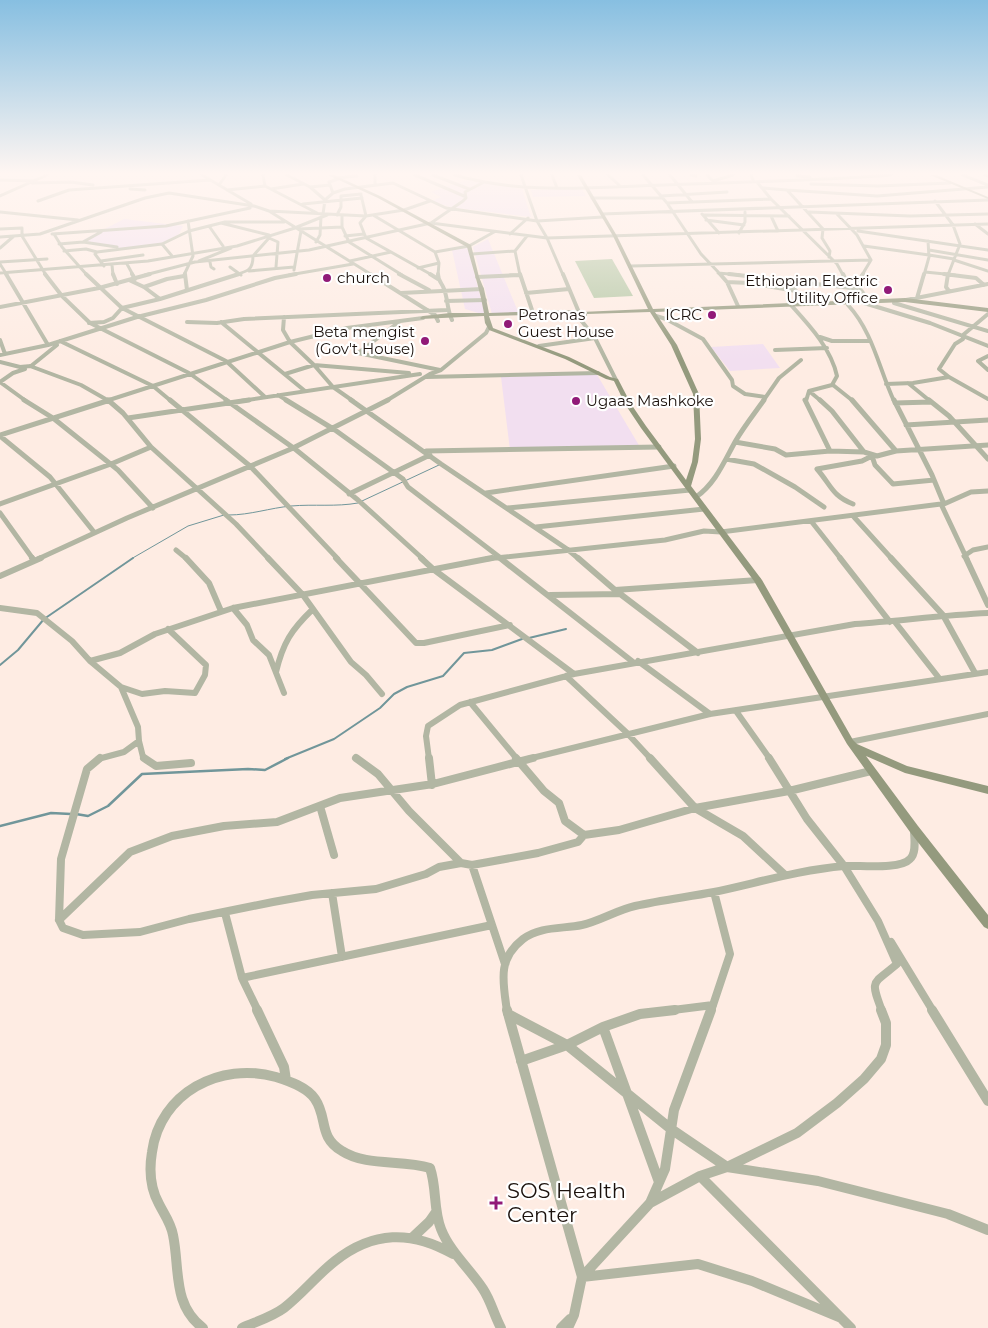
<svg xmlns="http://www.w3.org/2000/svg" width="988" height="1328" viewBox="0 0 988 1328" font-family="Montserrat,sans-serif">
	<style>
		.commercial { fill: #f2dff0 }
		.green { fill: #b4c7a4 }
		.lines { fill: none; stroke-linecap: round; stroke-linejoin: round }
		.stream-far2 { stroke: #71969a; stroke-width: 1 }
		.stream-far1 { stroke: #71969a; stroke-width: 2 }
		.stream { stroke: #71969a; stroke-width: 2.5 }
		.street-far5 { stroke: #b2b6a3; stroke-width: 3 }
		.street-far4 { stroke: #b2b6a3; stroke-width: 4 }
		.street-far3 { stroke: #b2b6a3; stroke-width: 5 }
		.street-far2 { stroke: #b2b6a3; stroke-width: 6 }
		.street-far1 { stroke: #b2b6a3; stroke-width: 8 }
		.street { stroke: #b2b6a3; stroke-width: 10 }
		.secondary { fill: #949a7e; fill-rule: evenodd }
		.poi-dot { fill: #911a78; stroke: #fff; stroke-width: 2 }
		.labels { text-anchor: middle; stroke-width: 4.5; stroke-linejoin: round; paint-order: stroke }
		.far-poi-label { font-size: 15px; fill: #1c120d; stroke: #fff; text-anchor: start }
		.near-poi-label { font-size: 21px; fill: #1c120d; stroke: #fff; text-anchor: start }
	</style>
	<rect width="100%" height="100%" fill="#feece3"/>
	<!-- commercial -->
	<path class="commercial" d="M466,180L522,189L531,217L450,207L432,201L441,197L431,192Z
		M581,188L586,196L533,197L531,190Z
		M124,219L183,226L179,234L159,245L125,249L84,242L83,240Z
		M488,239L519,314H492L473,247Z
		M468,248L485,315L465,309L452,250Z
		M763,344L780,368L730,371L711,347Z
		M596,373L640,447L510,450L501,377Z"/>
	<!-- green -->
	<path class="green" d="M612,259L633,296L594,298L575,261Z"/>
	<g class="lines">
		<!-- stream-far2 -->
		<path class="stream-far2" d="M362,501L439,465
			M229,515C250,515 270,508 291,506C314,504 336,507 358,503
			M131,559L188,526L224,515"/>
		<!-- stream-far1 -->
		<path class="stream-far1" d="M529,638L566,629
			M0,665L18,650L44,619L133,558
			M285,759L334,739L380,708L394,694L407,687L443,676L464,653L492,650L522,639"/>
		<!-- stream -->
		<path class="stream" d="M76,814L88,816L108,806L142,774L248,769L265,770L288,758
			M0,826L51,813L71,814"/>
		<!-- street-far5 -->
		<path class="street-far5" d="M202,175L251,204
			M263,175L265,186L317,213
			M287,175L310,187L325,200
			M375,175V184
			M415,175L464,196
			M433,175L469,189
			M455,175C523,195 593,187 663,185C739,182 815,181 891,175
			M521,175L537,221L547,238L563,275
			M552,175L557,188
			M608,175L619,185
			M643,175L667,203L701,254L721,275
			M670,175L692,202
			M691,175L696,176
			M707,175L713,181
			M751,175L754,182
			M963,175L988,185
			M985,175L988,176
			M797,176L810,177
			M335,178L357,176
			M0,180L36,181
			M713,181L733,175
			M757,182L771,199L837,264L843,275
			M32,183L71,182L93,185
			M811,184L878,186L950,183
			M219,185L226,175
			M310,187L330,185
			M763,188L787,190L823,229L822,238L830,251L829,257
			M130,189L145,190
			M271,189L303,184
			M227,190L265,186
			M787,190L877,196L988,187
			M333,193L329,182L338,179
			M361,195L366,216
			M0,196L47,175
			M661,196L727,192
			M592,198H663
			M38,201L69,190L210,180
			M935,201L953,225L960,244L948,275
			M667,203L771,199
			M303,204L362,198
			M269,211L366,216L404,210L430,201
			M0,212L78,220
			M809,212L910,216L988,214
			M323,214L325,200L333,193L345,189L393,183L446,208L537,221L603,217
			M602,214L988,200
			M702,214L719,233
			M837,214L857,235L871,260L862,275
			M337,215L341,207V196L361,194
			M342,215V227L349,242L402,275
			M373,215L435,252L469,246L494,232
			M704,215L789,216
			M366,216L360,223L366,238L432,275
			M771,216L778,231
			M706,220L744,225
			M221,223L269,235V238L253,256C253,270 248,271 235,275
			M431,223L547,238L988,224
			M975,224L988,234
			M209,226L223,246
			M297,227L327,215
			M0,229L22,228V236L46,275
			M299,229L342,227
			M858,231L988,250
			M739,233L745,222V212
			M52,234L166,226L250,208
			M54,234L62,247L87,275
			M510,234L528,218
			M345,236L364,234
			M0,237L40,234L145,198L169,193L254,206L269,211L372,275
			M269,238L278,242L276,267
			M83,242L101,232
			M316,242L320,235L321,217
			M59,244L83,242L117,247
			M162,244L172,256
			M864,246L929,255
			M0,248L14,236
			M929,250L988,260
			M64,251L86,249L97,252L95,254L104,266
			M97,252L162,244L189,231L225,222H284
			M435,252L439,263L438,275
			M472,254L515,251
			M929,255L954,259
			M954,260L988,271
			M101,261L143,255
			M199,261L231,248
			M350,261L391,252
			M0,262L47,259
			M210,262L211,267L214,269
			M0,264L7,275
			M127,264L133,275
			M112,265L113,275
			M631,266L871,260
			M230,267L241,275
			M418,268L439,263
			M294,270L301,231
			M249,271L294,267
			M925,272L955,275
			M0,273L148,261L237,246L295,228
			M718,273L740,275
			M145,275L195,262L309,250L431,223L463,201L466,198L465,192L484,182
			M184,275L193,256L188,221
			M289,275L353,264
			M510,275H520
			M520,275L515,251L527,236
			M924,275L929,257L928,241"/>
		<!-- street-far4 -->
		<path class="street-far4" d="M6,274L48,345
			M45,274L62,296L90,323L189,373L228,401
			M86,274L122,308L226,361L265,397
			M113,274L117,284
			M132,274L135,279
			M185,274L187,290
			M370,274L435,315L438,321
			M399,274L429,290
			M430,274L438,279
			M438,274C438,281 442,283 444,289C448,299 447,310 452,320
			M520,274L533,313
			M563,274L578,310
			M720,274L727,282L738,306
			M729,274L860,289L869,301
			M843,274L850,288
			M944,274L976,278L984,285
			M948,274L946,287L949,291
			M477,277L520,275
			M129,280L144,287L160,299
			M727,282L749,283L796,291L789,281
			M144,287L167,279L184,276
			M860,289V279L863,274
			M401,293L482,289
			M526,293L569,289
			M917,298L924,274
			M906,300L988,284
			M446,301L485,300
			M864,303L930,323L988,346
			M894,303L988,331
			M790,304C809,325 831,348 837,376L832,385L809,391L806,401
			M848,305C873,332 879,369 894,401
			M0,307L99,288L150,274
			M988,314L963,335V339L955,344L939,369L949,377L988,399
			M656,316L666,319L703,339L732,380L733,386L745,394L765,397
			M284,317L283,330L290,342L314,365L409,373
			M580,319L595,338L616,380
			M187,322L217,323L244,319L447,310
			M221,322L305,391
			M89,323L104,322L113,318L122,308L160,299L239,274
			M820,337L832,341H870
			M0,340L5,354
			M60,341L153,386L171,401
			M539,346L595,338
			M775,350L827,348
			M358,353L440,370
			M358,353L399,322
			M0,355L48,345L137,317L206,300L275,278L296,274
			M988,356L978,361L988,370
			M0,362L20,367L31,366L57,345
			M30,366L81,385L109,401
			M285,374L314,365L333,387L353,401
			M426,377L598,373
			M0,382L26,401
			M0,382L13,373L25,369
			M908,383L930,401
			M886,384L913,383L949,377
			M833,385L853,401
			M809,391L821,401
			M278,395L288,401
			M106,401L290,342L347,328L423,318
			M241,401L420,374
			M386,401L430,374L441,370L486,333L489,327
			M763,401L779,378L801,360"/>
		<!-- street-far3 -->
		<path class="street-far3" d="M24,400L53,418L118,470L153,508
			M108,400L123,413L151,447L236,524L269,559
			M170,400L250,466L338,559
			M226,400L295,449L358,500L423,559
			M286,400L335,430L403,479L408,487L502,559
			M351,400L441,464L567,549L579,559
			M805,400L830,451L864,452L877,456L896,451L988,445
			M820,400L832,411L864,452
			M852,400L896,451
			M894,400L932,475L944,504H941L967,559
			M929,400L949,416L988,459
			M895,403L931,402
			M128,418L249,400
			M906,425L988,420
			M0,435L110,400
			M0,436L50,477L94,532
			M735,442L775,449L786,455L830,451
			M426,451L659,447
			M726,459L754,464L795,487L824,507
			M486,493L674,466
			M349,494L430,455
			M696,497C715,484 724,462 735,442C743,428 754,414 764,400
			M0,504L111,464L151,447
			M853,504C832,496 831,485 817,469L862,461L872,456L875,465L893,484L934,480
			M944,504L971,492L988,491
			M507,508L690,490
			M0,513L33,559
			M854,517L892,559
			M811,521L841,559
			M536,527L704,509
			M176,550L187,559
			M964,556L973,550L988,547
			M38,559L127,518L291,449L388,400
			M486,559L665,540L704,531L721,532L941,504"/>
		<!-- street-far2 -->
		<path class="street-far2" d="M32,558L34,561
			M186,558L209,583L221,611
			M268,558L303,595L351,662L366,675L382,694
			M336,558L416,643H424L510,625
			M421,558L433,569L574,674
			M500,558L633,662
			M578,558L615,590L698,653
			M840,558L890,622
			M891,558L943,615L975,673
			M966,558L988,605
			M0,576L41,558
			M615,590L758,580
			M550,595L621,594
			M0,608L37,613L72,641L90,661L121,687L138,727L139,741L124,752L98,759
			M233,608L247,625L253,640L269,655L284,693
			M895,622L939,678
			M90,661L120,653L155,634L233,608L492,558
			M638,661L710,714
			M276,672C283,643 291,630 313,609
			M566,676L627,733L651,759
			M121,687L142,694L165,691L195,693L205,675L206,665L168,629
			M470,702L517,759
			M736,711L770,759
			M139,741L143,757L146,759
			M850,742L988,714
			M429,759L426,736L428,726L460,705L574,674L855,624C900,621 943,615 988,613
			M528,759L710,714L988,672"/>
		<!-- street-far1 -->
		<path class="street-far1" d="M100,758L87,769L61,859L59,920L63,928L83,935L140,932L189,919L273,902L312,895L376,889L426,874L439,867L461,863L472,865L538,853L578,842L584,835L619,830L695,808L789,791L871,771
			M144,758L156,766L191,763
			M356,758L378,774L409,811L461,863
			M429,758L432,785
			M516,758L544,791L559,803L565,821L584,835
			M650,758L695,808L743,836L785,875
			M769,758L807,819L844,866L878,921L897,964C872,985 870,979 882,1011
			M320,806L334,855
			M472,865L505,964
			M332,893L342,957
			M225,913L242,978
			M59,920L130,852L172,836L224,826L277,822L340,798L433,784L533,758
			M891,942L933,1011
			M258,1011L242,978L492,925
			M507,1011C503,982 497,959 523,939C540,926 563,929 582,925C600,921 617,910 635,906C661,900 688,897 714,892C757,883 799,870 844,866C859,865 900,870 910,859C917,853 914,839 914,830
			M665,1011L713,1005
			M711,1011L730,954L714,892"/>
		<!-- street -->
		<path class="street" d="M257,1010L284,1067L286,1080
			M507,1010L582,1277L574,1315L568,1328
			M932,1010L988,1101
			M508,1014L567,1045L603,1027
			M521,1061L567,1045L671,1129L727,1167L818,1181L948,1214L988,1230
			M700,1176L851,1328
			M659,1182L603,1027L640,1014L675,1010
			M650,1203L700,1176L727,1167L797,1133L837,1103L864,1079L881,1059L886,1045V1023L881,1010
			M413,1237L429,1222L436,1212
			M582,1277L650,1203L665,1169L674,1110L711,1010
			M582,1277L698,1264L752,1281L841,1318
			M203,1328C172,1305 180,1268 173,1235C171,1223 164,1214 159,1204C150,1188 149,1170 152,1152C160,1093 220,1061 276,1077C289,1081 307,1087 315,1099C328,1118 318,1137 342,1151C367,1167 402,1159 430,1168C437,1188 433,1209 441,1229C450,1252 470,1269 483,1289C491,1301 494,1315 501,1328
			M242,1328C255,1322 272,1317 284,1308C302,1294 317,1275 335,1261C373,1231 411,1230 453,1254
			M561,1328L570,1319"/>
		<!-- secondary -->
		<path class="secondary" d="M328,175H334L380,196L471,245L479,277L484,289L489,313L578,310L581,312L648,309L613,236L577,175H581L617,236L653,309L905,298L988,308V312L905,302L655,312L677,345L699,394L701,439L698,462L691,486L762,580L853,740L857,744L907,766L988,786V794L905,773L866,756L918,826L988,915V929L984,927L910,832L847,744L754,581L641,428L625,404L614,381L606,379L565,359L489,330L485,323L484,316L421,319L420,318L423,316L450,313H484C480,290 473,269 467,247L378,198ZM650,312L671,345L693,394L695,439L692,462L686,480L646,426L631,404L618,379L610,377L569,357L493,328L489,316L571,314V316L576,319L587,316V314Z
			M930,175H936L988,197V199Z"/>
	</g>
	<!-- sky -->
	<linearGradient id="sky" x2="0" y2="1"><stop stop-color="#87bfe1"/><stop offset="0.48" stop-color="#fff6f2"/><stop offset="1" stop-color="#fff6f2" stop-opacity="0"/></linearGradient>
	<rect width="988" height="361" fill="url(#sky)"/>
	<!-- markers -->
	<g class="poi-dot">
		<circle cx="327" cy="278" r="5"/>
		<circle cx="888" cy="290" r="5"/>
		<circle cx="712" cy="315" r="5"/>
		<circle cx="508" cy="324" r="5"/>
		<circle cx="425" cy="341" r="5"/>
		<circle cx="576" cy="401" r="5"/>
		<path d="M493.5 1195.5h5v5h5v5h-5v5h-5v-5h-5v-5h5z"/>
	</g>
	<g class="labels">
		<!-- far-poi labels -->
		<g class="far-poi-label">
			<text x="337" y="283">church</text>
			<text x="878" y="286" text-anchor="end">Ethiopian Electric<tspan x="878" dy="17">Utility Office</tspan></text>
			<text x="518" y="320">Petronas<tspan x="518" dy="17">Guest House</tspan></text>
			<text x="702" y="320" text-anchor="end">ICRC</text>
			<text x="415" y="337" text-anchor="end">Beta mengist<tspan x="415" dy="17">(Gov't House)</tspan></text>
			<text x="586" y="406">Ugaas Mashkoke</text>
		</g>
		<!-- near-poi labels -->
		<g class="near-poi-label">
			<text x="507" y="1198">SOS Health<tspan x="507" dy="24">Center</tspan></text>
		</g>
	</g>
</svg>
